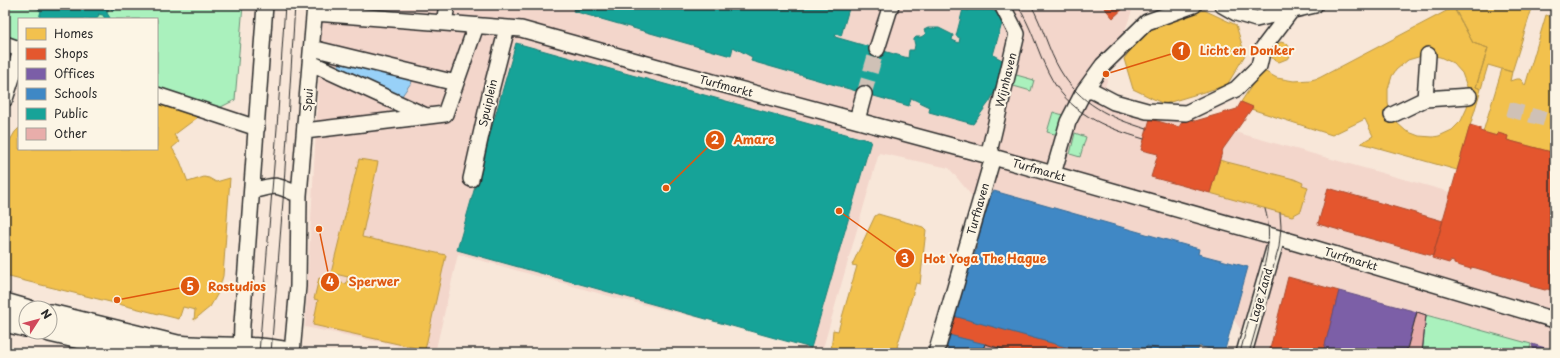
<svg xmlns="http://www.w3.org/2000/svg" width="1560" height="358" viewBox="0 0 1560 358" font-family="'Playpen Sans',sans-serif">
	<style>
		.built { fill: #f3d6cb }
		.green { fill: #aaf1bd; stroke: #6a8e74 }
		.water { fill: #98d1f8; stroke: #6c8fa6 }
		.homes { fill: #f2c14e; stroke: #b69444; fill-rule: evenodd }
		.shops { fill: #e4572e; stroke: #ac4a2d }
		.offices { fill: #7b5ea7; stroke: #634f82 }
		.schools { fill: #3f88c5; stroke: #396c97 }
		.public { fill: #17a398; stroke: #1d7f77 }
		.building { fill: #e8adaa; stroke: #2b2b2b }
		.lines { fill: none; stroke-linecap: round; stroke-linejoin: round }
		.street-tunnel { stroke: #cfc1b6; stroke-width: 15; stroke-dasharray: 15 8; stroke-linecap: butt }
		.street-casing { stroke: #2b2b2b; stroke-width: 18 }
		.secondary-casing { stroke: #2b2b2b; stroke-width: 24 }
		.street { stroke: #fcf5e5; stroke-width: 15 }
		.secondary { stroke: #fcf5e5; stroke-width: 21 }
		.tram { stroke: #2b2b2b; stroke-width: 1 }
		.labels { text-anchor: middle; stroke-width: 4; stroke-linejoin: round; paint-order: stroke }
		.street-label { font-size: 11px; fill: #2b2b2b; stroke: #fcf5e5 }
		.leader { fill: none; stroke: #df570e; stroke-width: 1.5 }
		.callout-dot { fill: #df570e; stroke: #fcf5e5; stroke-width: 1.5 }
		.mark-label { font-size: 12px; text-anchor: middle; font-weight: bold; fill: #fff }
		.callout-label { font-size: 12px; text-anchor: middle; font-weight: bold; fill: #df570e; stroke: #fcf5e5; stroke-width: 4; stroke-linejoin: round; paint-order: stroke }
	</style>
	<rect width="100%" height="100%" fill="#f8e7d9"/>
	<filter id="ink" filterUnits="userSpaceOnUse"><feTurbulence type="fractalNoise" baseFrequency=".025" numOctaves="2"/><feDisplacementMap in="SourceGraphic" scale="8" xChannelSelector="R" yChannelSelector="G"/><feConvolveMatrix kernelMatrix="1 2 1 2 8 2 1 2 1" color-interpolation-filters="sRGB"/></filter>
	<g filter="url(#ink)">
		<!-- built -->
		<path class="built" d="M323,5H1134L1102,95L1493,204L1555,223V351L1417,312L1405,353H1257L1227,310L988,216L949,168L879,153L823,348L616,298L458,254L435,353L305,327Z"/>
		<!-- green -->
		<path class="green" d="M5,5H243L235,100L219,108L157,87V19H19V41L5,36Z
			M1013,74L1034,80L1031,91L1010,85Z
			M1053,112L1063,115L1058,135L1047,132Z
			M1075,133L1086,137L1080,157L1070,154Z
			M1426,315L1531,344L1529,353H1422Z"/>
		<!-- water -->
		<path class="water" d="M339,62L413,80L401,97L339,70Z"/>
		<!-- homes -->
		<path class="homes" d="M1452,5H1533L1512,72L1488,65L1481,89L1476,87L1488,48L1473,43Z
			M1454,7L1473,43L1488,48L1476,87L1481,89L1457,170L1361,143L1373,136L1365,119L1332,135L1251,109L1253,107L1241,102L1262,70L1277,78L1294,81L1311,80L1319,78ZM1425,55L1440,57L1453,63L1462,73L1469,92L1467,108L1461,121L1452,130L1439,136L1433,137L1419,136L1406,131L1396,122L1389,109L1388,103V89L1392,76L1396,70L1408,60Z
			M1204,10L1236,25L1245,55L1227,85L1164,104L1133,89L1124,59L1145,29Z
			M1546,15L1555,18V153L1507,140L1508,136L1498,133L1497,136L1483,132L1502,69L1512,72L1510,81L1516,79H1520L1523,82L1525,86Z
			M1281,42L1287,44L1291,49V52L1289,58L1279,62L1272,58L1271,52L1274,46Z
			M157,104L198,117L174,135L179,142L172,148L180,161L188,182L204,177L209,178L216,182L230,178L223,276L218,293L210,307L194,320L195,310L183,307L179,319L5,276V155L9,142L15,132L19,128V149H157Z
			M359,159L378,162L362,237L446,255L425,350L313,325L318,300L314,299L319,278L346,284L347,281L348,277L331,273Z
			M1219,160L1294,179L1303,183L1302,185L1308,187L1301,211L1292,216L1210,193Z
			M878,214L923,227L926,230L920,284L916,283L897,347L902,349L900,353H831L833,330L838,331L857,266L852,265L875,216Z"/>
		<!-- shops -->
		<path class="shops" d="M1102,5H1127L1113,18Z
			M1241,102L1253,107L1223,149L1210,193L1151,177L1158,154L1141,150L1150,119L1179,127L1182,122L1190,119L1195,121L1237,109Z
			M1470,125L1480,128V131L1483,132L1497,136L1498,133L1508,136L1507,140L1555,153V293L1551,292V290L1547,289L1545,290L1530,286V284L1476,268L1471,267V269L1454,264V262L1450,261L1449,263L1432,258Z
			M1328,188L1443,221L1433,256L1318,224Z
			M1288,277L1339,291L1323,353H1269Z
			M954,316L1088,353H1016L949,335Z"/>
		<!-- offices -->
		<path class="offices" d="M1339,291L1417,312L1406,353H1323Z
			M1417,312L1426,315L1422,353H1406Z
			M1532,344L1555,351V353H1532L1534,352Z"/>
		<!-- schools -->
		<path class="schools" d="M994,191L1199,249L1198,254L1248,267L1224,353L1199,346L1197,353H1171L1147,346L1145,353H1088L954,316L970,259L973,260L978,243L975,242L991,192H994Z
			M949,335L985,344L982,353H947L949,348H945Z
			M1147,346L1171,353H1145Z"/>
		<!-- public -->
		<path class="public" d="M26,5H120L113,10L109,8L107,13L110,18L107,19H105L103,15L98,14L99,15L96,19H42L39,18L41,11L39,10V9L30,6V7Z
			M567,5H850L841,36L836,34L835,37L908,58L909,50H914L915,45L914,41V39L916,37H921L926,34L924,30L928,28H939L953,35L952,40L959,43L960,38L956,36L963,9L968,11L970,5H975L984,10L985,7L1004,16L993,55L1008,63L990,101L973,124L929,112L930,107L911,98L909,106L751,61L752,57L733,47L731,56L573,11L574,7Z
			M516,43L871,141L811,348L457,250Z"/>
		<!-- building -->
		<path class="building" d="M1417,312L1426,315L1422,353H1406Z
			M985,344L1016,353H982Z"/>
		<g class="lines">
			<!-- street-tunnel -->
			<path class="street-tunnel" d="M864,94L877,49
				M1508,109L1555,122"/>
			<defs>
				<path id="street" d="M1222,5L1236,13L1256,19L1315,5
					M315,13L521,29L672,71L993,157L1293,242L1555,320
					M444,23L447,5
					M5,44L19,49
					M312,48L456,83
					M877,49L891,5
					M1428,55L1425,99L1469,96
					M311,63L426,116
					M1084,91H1093L1114,102L1147,111L1186,113L1236,89L1259,66L1263,48L1291,11
					M157,95L257,128
					M5,99L19,57
					M1392,115L1425,99
					M857,120L864,94
					M305,131L445,114L476,26
					M1053,174L1068,122L1084,91L1103,65L1147,22L1194,5
					M471,179L491,90L507,28
					M252,191C277,184 275,184 299,195
					M241,353L242,324L265,5
					M292,353L298,286L299,195L315,5
					M936,353L993,157L990,148L1017,34L1002,5
					M1244,353L1277,238"/>
				<path id="secondary" d="M5,304L26,310
					M50,315L177,346C214,350 252,345 288,353
					M5,321L26,326
					M50,331L144,353"/>
			</defs>
			<!-- street casing -->
			<use href="#street" class="street-casing"/>
			<!-- secondary casing -->
			<use href="#secondary" class="secondary-casing"/>
			<!-- street -->
			<use href="#street" class="street"/>
			<!-- secondary -->
			<use href="#secondary" class="secondary"/>
			<!-- tram -->
			<path class="tram" d="M1017,5C1031,25 1037,50 1048,72C1068,113 1103,127 1144,139
				M1031,5C1043,26 1048,50 1060,70C1080,104 1110,118 1147,129
				M259,353L277,128L285,5
				M271,353L283,201L295,5
				M1240,353C1245,334 1250,315 1256,296C1264,267 1274,239 1265,209
				M1249,353L1279,247L1281,227L1280,213"/>
		</g>
	</g>
	<g class="labels">
		<!-- street labels -->
		<g class="street-label">
			<text transform="translate(1006 80) rotate(-76)" y="4">Wijnhaven</text>
			<text transform="translate(726 86) rotate(15)" y="4">Turfmarkt</text>
			<text transform="translate(308 100) rotate(-86)" y="4">Spui</text>
			<text transform="translate(488 103) rotate(-77)" y="4">Spuiplein</text>
			<text transform="translate(1039 170) rotate(16)" y="4">Turfmarkt</text>
			<text transform="translate(978 209) rotate(-74)" y="4">Turfhaven</text>
			<text transform="translate(1351 259) rotate(17)" y="4">Turfmarkt</text>
			<text transform="translate(1261 295) rotate(-74)" y="4">Lage Zand</text>
		</g>
	</g>
	<!-- callouts -->
	<path class="leader" d="M1106 74L1181 51M666 188L715 140M839 211L905 258M319 229L330 282M117 300L190 286"/>
	<g class="callout-dot">
		<circle cx="1106" cy="74" r="4"/>
		<circle cx="666" cy="188" r="4"/>
		<circle cx="839" cy="211" r="4"/>
		<circle cx="319" cy="229" r="4"/>
		<circle cx="117" cy="300" r="4"/>
		<circle cx="1181" cy="51" r="10"/>
		<circle cx="715" cy="140" r="10"/>
		<circle cx="905" cy="258" r="10"/>
		<circle cx="330" cy="282" r="10"/>
		<circle cx="190" cy="286" r="10"/>
	</g>
	<g class="mark-label">
		<text x="1181" y="55">1</text>
		<text x="715" y="144">2</text>
		<text x="905" y="263">3</text>
		<text x="330" y="286">4</text>
		<text x="190" y="291">5</text>
	</g>
	<g class="callout-label">
		<text x="1247" y="55">Licht en Donker</text>
		<text x="754" y="144">Amare</text>
		<text x="985" y="263">Hot Yoga The Hague</text>
		<text x="374" y="286">Sperwer</text>
		<text x="237" y="291">Rostudios</text>
	</g>
	<!-- margin -->
	<rect width="1560" height="358" fill="none" stroke="#fcf5e5" stroke-width="20"/>
	<rect x="10" y="10" width="1540" height="338" fill="none" stroke="#2b2b2b" stroke-width="1.5" filter="url(#ink)"/>
	<!-- legend -->
	<rect x="18" y="18" width="140" height="132" fill="#fcf5e5" stroke="#a8a49b"/>
	<rect x="26" y="28" width="20" height="12" fill="#f2c14e" stroke="#a8a49b"/>
	<text x="54" y="38" font-size="12" fill="#2b2b2b">Homes</text>
	<rect x="26" y="48" width="20" height="12" fill="#e4572e" stroke="#a8a49b"/>
	<text x="54" y="58" font-size="12" fill="#2b2b2b">Shops</text>
	<rect x="26" y="68" width="20" height="12" fill="#7b5ea7" stroke="#a8a49b"/>
	<text x="54" y="78" font-size="12" fill="#2b2b2b">Offices</text>
	<rect x="26" y="88" width="20" height="12" fill="#3f88c5" stroke="#a8a49b"/>
	<text x="54" y="98" font-size="12" fill="#2b2b2b">Schools</text>
	<rect x="26" y="108" width="20" height="12" fill="#17a398" stroke="#a8a49b"/>
	<text x="54" y="118" font-size="12" fill="#2b2b2b">Public</text>
	<rect x="26" y="128" width="20" height="12" fill="#e8adaa" stroke="#a8a49b"/>
	<text x="54" y="138" font-size="12" fill="#2b2b2b">Other</text>
	<!-- north arrow -->
	<g transform="translate(38 320) rotate(54)"><circle r="19" fill="#fcf5e5" stroke="#a8a49b"/>
	<path d="M0-3L7 15L0 10L-7 15Z" fill="#d1495b"/>
	<text y="-6" font-size="11" font-weight="bold" text-anchor="middle" fill="#2b2b2b">N</text>
	</g>
</svg>
